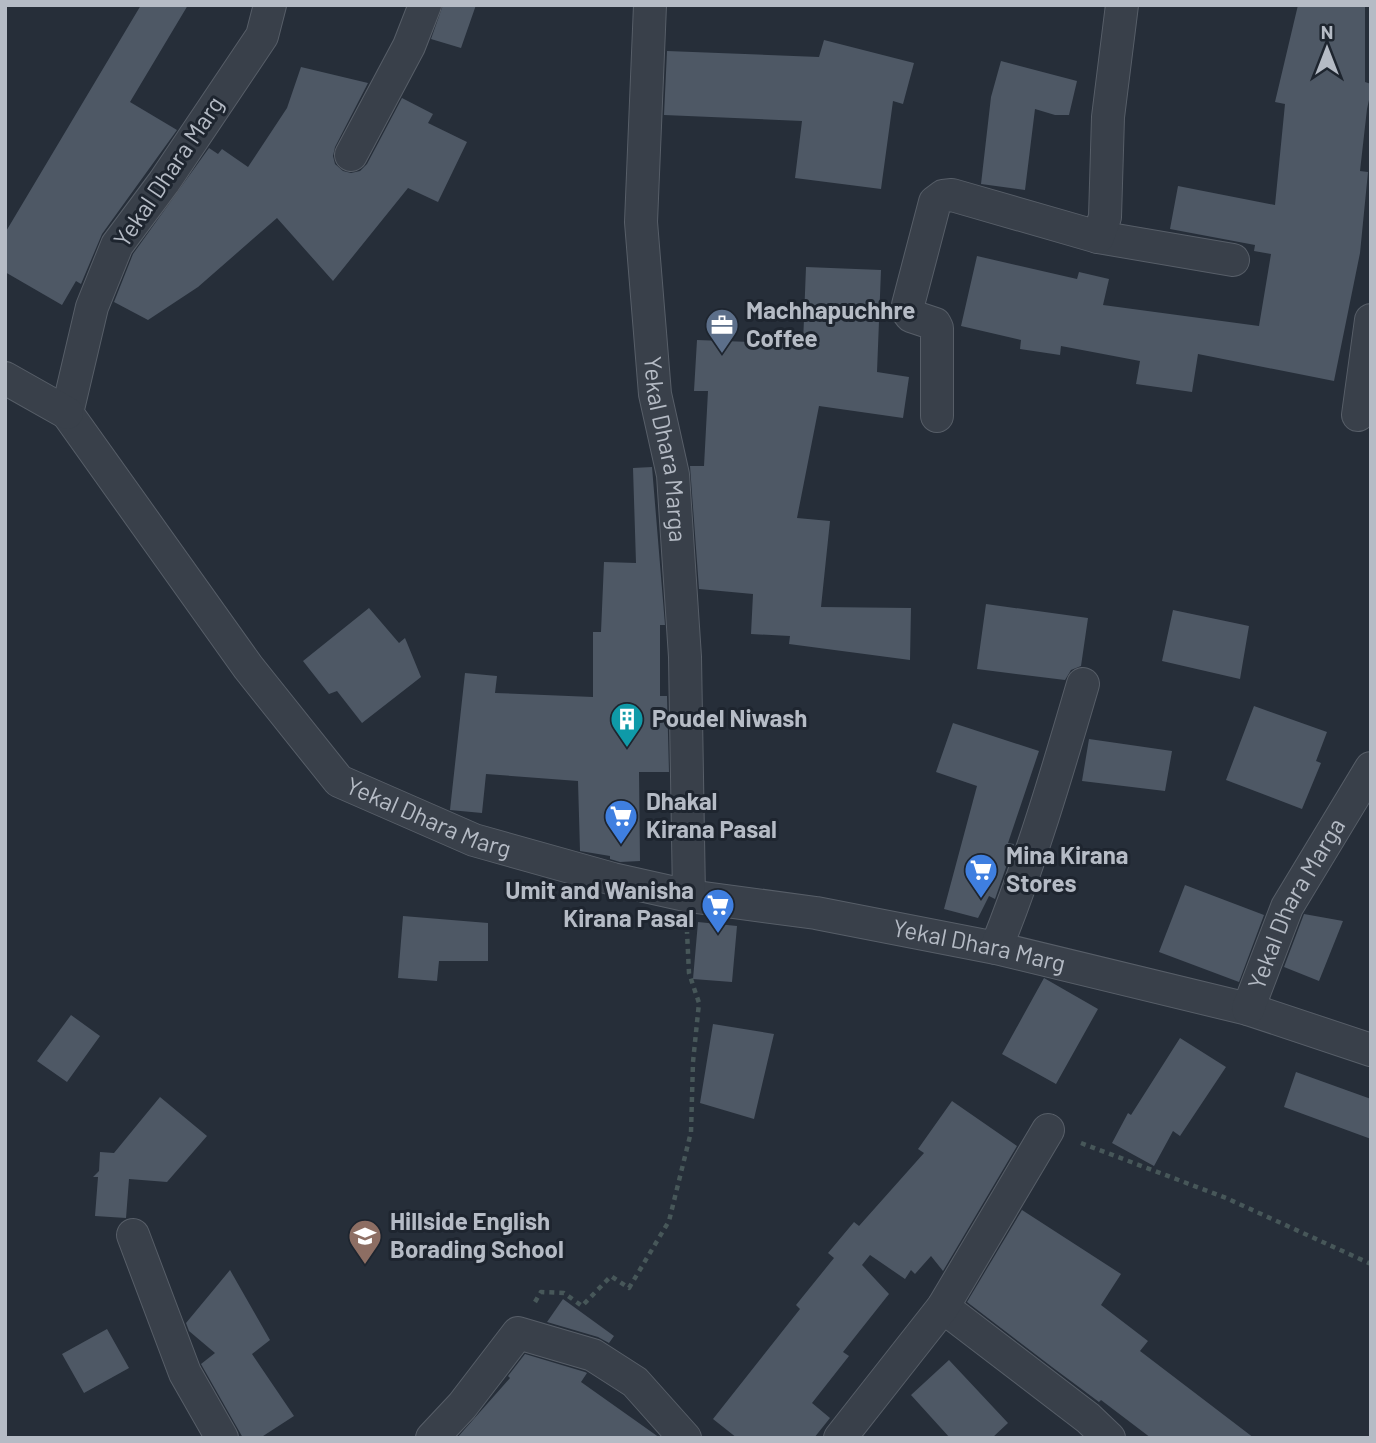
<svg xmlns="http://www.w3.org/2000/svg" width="1376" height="1443" viewBox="0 0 1376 1443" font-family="Barlow,sans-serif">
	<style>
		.building { fill: #4e5865 }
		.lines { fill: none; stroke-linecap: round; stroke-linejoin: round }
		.minor-casing { stroke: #575e68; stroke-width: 34 }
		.path { stroke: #475759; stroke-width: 4.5; stroke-dasharray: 5 5; stroke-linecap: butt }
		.minor { stroke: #39404a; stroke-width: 32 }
		.labels { text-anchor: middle; stroke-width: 6; stroke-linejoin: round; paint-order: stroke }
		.street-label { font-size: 24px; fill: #b5bbc5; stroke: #1e252f }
		.poi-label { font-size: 24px; font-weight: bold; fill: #b5bbc5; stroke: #1e252f; text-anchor: start }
	</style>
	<rect width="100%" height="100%" fill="#262e39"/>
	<!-- building -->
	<path class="building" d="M141,5H188L130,102L177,130L102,234L81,284L76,281L62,305L5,272V233Z
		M443,5H476L461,48L431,39Z
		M1298,5H1365V82L1371,84V91L1367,109L1360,171L1368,172L1360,253L1334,381L1198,354L1192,392L1136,384L1140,361L1061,346L1060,355L1020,349L1021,340L961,326L977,256L1077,279L1079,272L1109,279L1103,305L1259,326L1271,254L1254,251L1255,245L1170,229L1178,186L1275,205L1285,104L1275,102Z
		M824,40L914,63L903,104L893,101L881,189L795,178L802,121L664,115L667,51L819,57Z
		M1001,61L1077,81L1069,115H1055L1035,109L1025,190L981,184L991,97Z
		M301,67L368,83L335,147L333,156L335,164L343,171L351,173L360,171L367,164L402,98L433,114L428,123L467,142L438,202L408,188L333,281L277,218L198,287L148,320L114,302L133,254L209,148L218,154L222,149L248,167L287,108Z
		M806,267L881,270L877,372L909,377L903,418L819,406L797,518L830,521L821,607L911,608L910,660L789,644L790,636L751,634L753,594L699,589L690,466H704L708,391H694L697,340L803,344Z
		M652,467L665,625H660V696H667L669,772H639L640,861L620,862L610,859V856L580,851L578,781L486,774L482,813L450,810L465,673L497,676L495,693L593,697V632H601L604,562L636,563L633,468Z
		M986,604L1088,618L1081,666L1071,670L1065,680L977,669Z
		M369,608L399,643L405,638L421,677L362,723L337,691L329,694L303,661Z
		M1173,610L1249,626L1240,679L1162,661Z
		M1254,706L1327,732L1316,761L1321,763L1302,809L1226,780Z
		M953,723L1039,751L1008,843L1014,844L1003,876L995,899L989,896L978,918L944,909L977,786L936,772Z
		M1089,739L1172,751L1165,791L1082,781Z
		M1185,885L1264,915L1239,982L1159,952Z
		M1304,914L1343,921L1319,981L1284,967Z
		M403,916L488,923V961H439L437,981L398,978Z
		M698,922L737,926L732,982L693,979Z
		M1044,978L1098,1009L1056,1084L1002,1054Z
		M71,1015L100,1036L67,1082L37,1061Z
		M713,1024L774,1034L754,1119L700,1103Z
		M1180,1038L1226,1067L1180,1136L1173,1131L1154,1166L1112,1143L1128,1113L1131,1115Z
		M1296,1072L1371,1099V1139L1284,1107Z
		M160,1097L207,1136L167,1182L129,1179L126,1218L95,1216L98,1177H93L99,1171L100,1152L114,1153Z
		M952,1101L1017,1146L943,1271L931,1256L915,1274L911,1270L905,1279L870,1255L862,1265L889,1294L843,1352L849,1356L812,1403L830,1418L814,1438H737L713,1419L800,1309L796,1305L834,1258L828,1253L854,1222L859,1226L924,1153L918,1149Z
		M1022,1210L1121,1274L1101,1305L1148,1341L1140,1351L1254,1438H1151L1101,1400L1099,1402L1052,1367L967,1302Z
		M230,1270L270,1340L252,1354L294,1416L260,1438H243L201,1364L215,1353L189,1331L186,1323Z
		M563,1299L614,1336L609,1343L598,1337L547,1322Z
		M107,1329L129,1368L84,1393L62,1354Z
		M525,1354L585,1372L587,1373L581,1382L660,1438H457L510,1378L508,1376Z
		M949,1360L1008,1423L992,1438H950L911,1395Z"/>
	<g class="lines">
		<defs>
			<g id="minor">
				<path id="s1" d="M270,5L262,36L164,182L117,245L92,307L67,413L248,667L339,781L474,840L613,879L689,896L816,913L996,948L1248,1009L1371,1050"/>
				<path id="s2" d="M650,5L641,222L655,394L673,475L685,657L689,896"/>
				<path d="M351,155L409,46L425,5"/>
				<path d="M1098,237L1233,260"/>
				<path d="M5,378L67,413"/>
				<path d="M1358,415L1371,320"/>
				<path d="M937,416V328L935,324L911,316L908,312V305L935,202L943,196L952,195L1098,237L1105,217L1108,117L1122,5"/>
				<path d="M996,948C1031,861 1057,773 1083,684"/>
				<path id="s3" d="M1248,1009L1287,907L1371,768"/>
				<path d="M133,1235L185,1373L222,1438"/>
				<path d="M943,1307L1088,1418L1109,1438"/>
				<path d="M432,1438L462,1406L518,1333L593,1355L635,1382L685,1438"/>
				<path d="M840,1438L943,1307L1048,1130"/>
			</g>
		</defs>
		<!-- minor casing -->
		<use href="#minor" class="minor-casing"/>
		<!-- path -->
		<path class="path" d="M1081,1143L1226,1198L1371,1264
			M535,1302L541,1292L564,1293L582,1306L611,1276L629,1288L669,1221L691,1132L693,1062L699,1003L689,973L687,932"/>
		<!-- minor -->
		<use href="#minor" class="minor"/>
	</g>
	<!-- icons -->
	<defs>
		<symbol id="office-pin" viewBox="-11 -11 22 30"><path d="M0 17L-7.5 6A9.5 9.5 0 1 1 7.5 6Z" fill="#5c6f8a" stroke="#1e252f"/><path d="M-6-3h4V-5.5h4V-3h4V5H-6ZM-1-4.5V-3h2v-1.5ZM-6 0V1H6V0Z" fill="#fff"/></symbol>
		<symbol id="building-pin" viewBox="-11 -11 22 30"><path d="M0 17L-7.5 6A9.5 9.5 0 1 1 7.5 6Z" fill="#0f9aa8" stroke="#1e252f"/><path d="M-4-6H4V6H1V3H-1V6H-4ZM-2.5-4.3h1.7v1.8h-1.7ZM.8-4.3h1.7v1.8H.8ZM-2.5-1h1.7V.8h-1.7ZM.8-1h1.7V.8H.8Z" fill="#fff"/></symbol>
		<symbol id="supermarket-pin" viewBox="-11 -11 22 30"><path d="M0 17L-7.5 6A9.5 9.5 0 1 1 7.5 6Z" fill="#3f7fe0" stroke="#1e252f"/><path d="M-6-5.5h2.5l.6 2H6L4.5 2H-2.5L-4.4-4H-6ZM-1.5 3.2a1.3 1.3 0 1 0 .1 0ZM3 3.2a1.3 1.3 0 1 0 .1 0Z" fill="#fff"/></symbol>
		<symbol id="school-pin" viewBox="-11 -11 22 30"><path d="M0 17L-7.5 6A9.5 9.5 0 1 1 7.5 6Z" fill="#8d6e63" stroke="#1e252f"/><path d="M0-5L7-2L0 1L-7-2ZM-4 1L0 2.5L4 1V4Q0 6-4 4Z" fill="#fff"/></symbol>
	</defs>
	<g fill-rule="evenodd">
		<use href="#office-pin" x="703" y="306" width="38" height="52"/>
		<use href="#building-pin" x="608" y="700" width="38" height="52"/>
		<use href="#supermarket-pin" x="602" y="797" width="38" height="52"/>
		<use href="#supermarket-pin" x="962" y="851" width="38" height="52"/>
		<use href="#supermarket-pin" x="699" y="886" width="38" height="52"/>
		<use href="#school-pin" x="346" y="1217" width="38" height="52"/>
	</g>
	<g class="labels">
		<!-- street labels -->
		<g class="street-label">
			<text transform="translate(169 172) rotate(-56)" y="8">Yekal Dhara Marg</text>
			<text dy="8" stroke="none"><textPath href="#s2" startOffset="446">Yekal Dhara Marga</textPath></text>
			<text dy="8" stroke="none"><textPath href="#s1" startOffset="1017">Yekal Dhara Marg</textPath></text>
			<text dy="8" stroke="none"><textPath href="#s3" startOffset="116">Yekal Dhara Marga</textPath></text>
			<text dy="8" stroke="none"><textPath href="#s1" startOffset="1584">Yekal Dhara Marg</textPath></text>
		</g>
		<!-- poi labels -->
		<g class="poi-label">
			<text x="746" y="319">Machhapuchhre<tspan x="746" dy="28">Coffee</tspan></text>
			<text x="652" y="727">Poudel Niwash</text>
			<text x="646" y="810">Dhakal<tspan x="646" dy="28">Kirana Pasal</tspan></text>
			<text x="1006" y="864">Mina Kirana<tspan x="1006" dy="28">Stores</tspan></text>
			<text x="694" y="899" text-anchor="end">Umit and Wanisha<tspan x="694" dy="28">Kirana Pasal</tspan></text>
			<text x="390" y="1230">Hillside English<tspan x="390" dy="28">Borading School</tspan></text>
		</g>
	</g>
	<!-- border -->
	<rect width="1376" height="1443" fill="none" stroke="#b5bbc5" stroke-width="14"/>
	<!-- north arrow -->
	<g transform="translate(1327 49)" stroke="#1e252f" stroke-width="5" paint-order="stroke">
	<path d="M0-5L12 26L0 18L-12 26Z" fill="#b5bbc5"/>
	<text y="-10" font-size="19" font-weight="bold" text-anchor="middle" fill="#b5bbc5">N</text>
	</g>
</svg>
